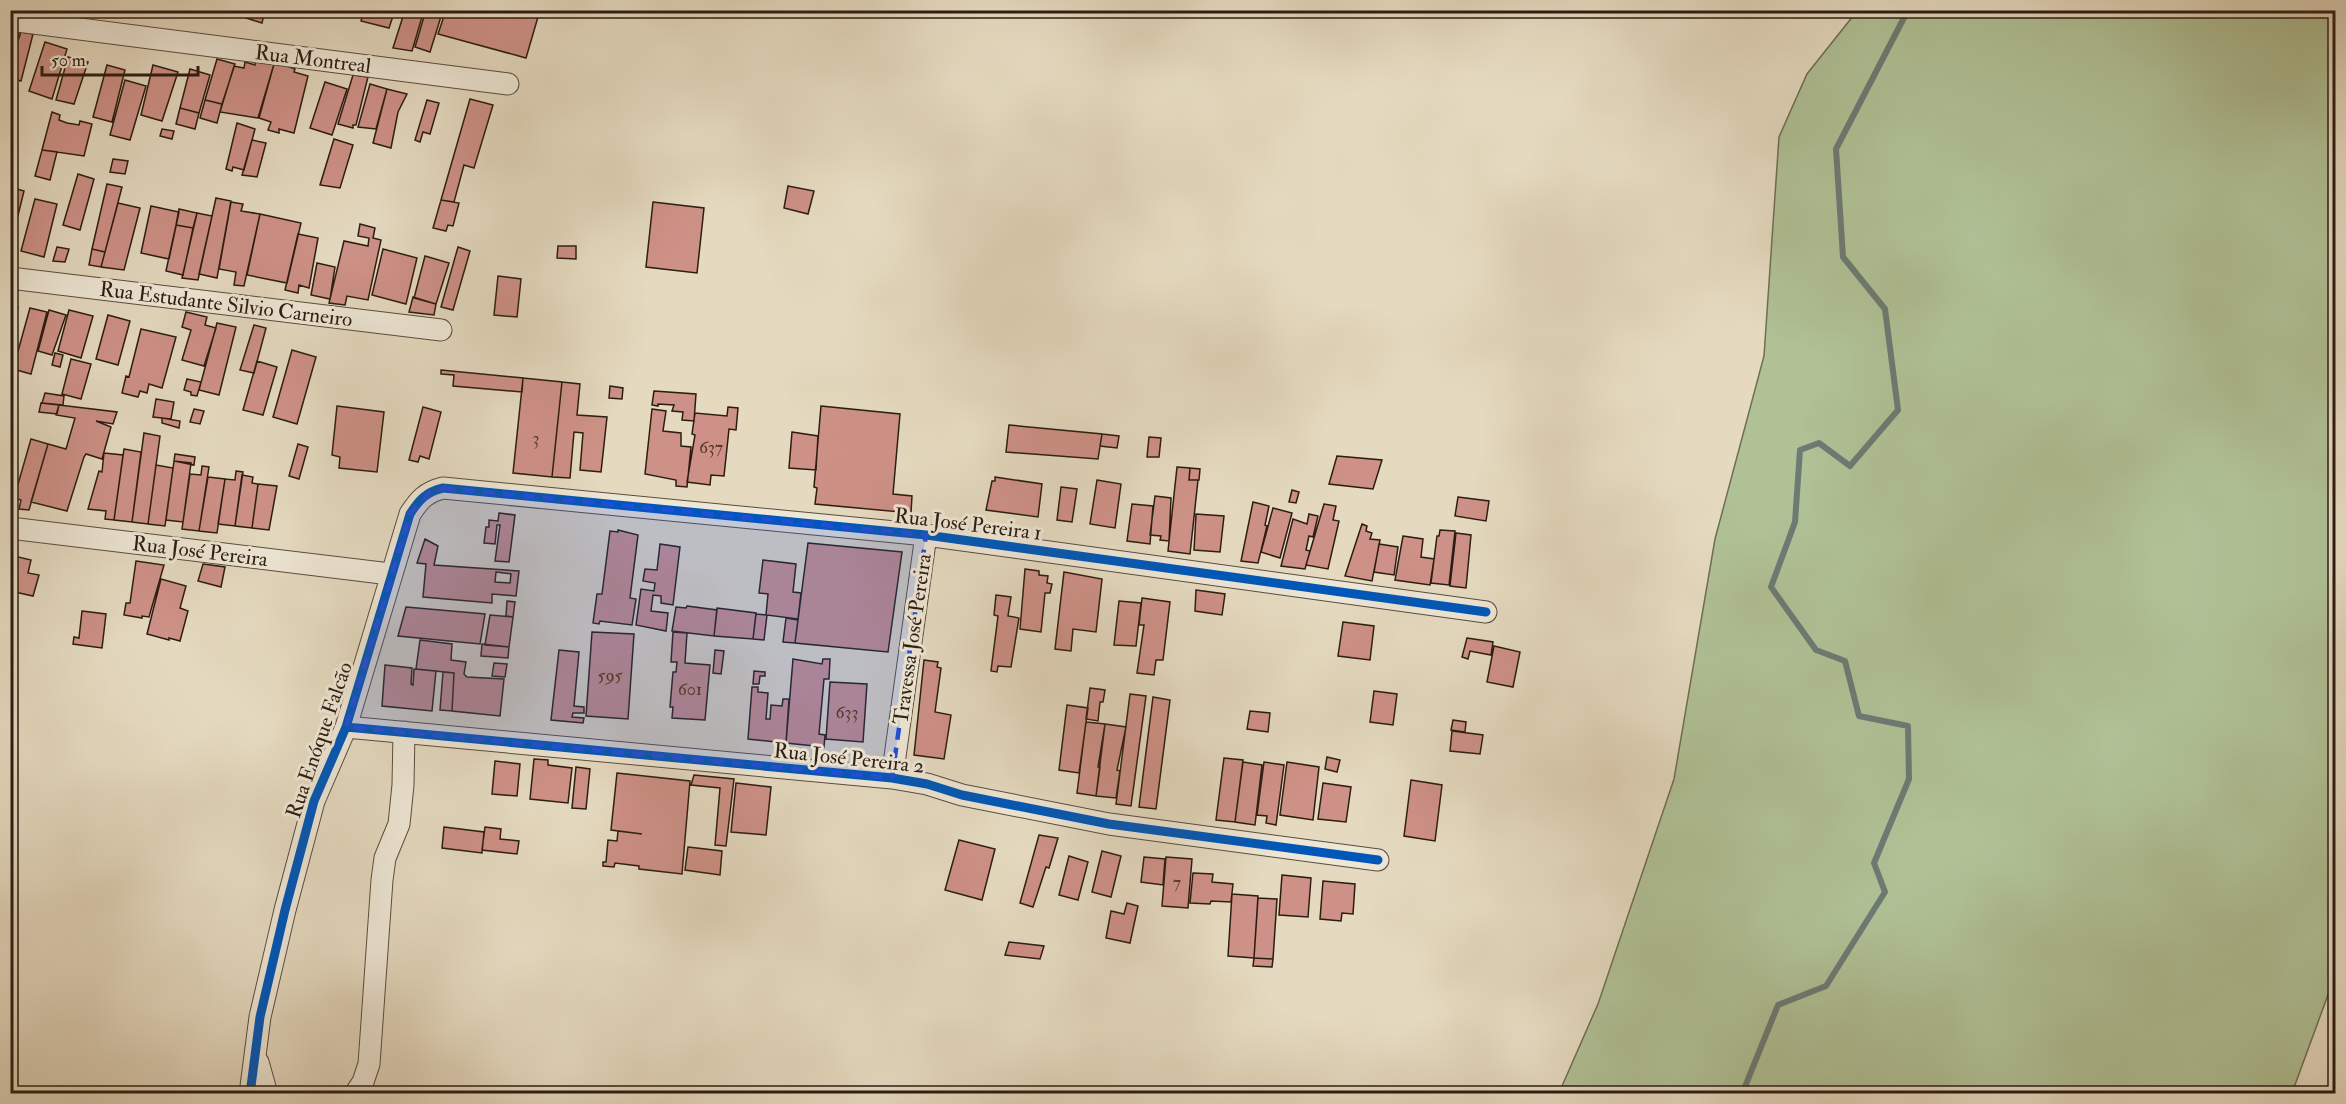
<svg xmlns="http://www.w3.org/2000/svg" width="2346" height="1104" viewBox="0 0 2346 1104" font-family="'IM FELL Double Pica',serif">
	<style>
		.green { fill: #b0c196; stroke: #6e6e54; stroke-width: 1.5 }
		.lines { fill: none; stroke-linecap: round; stroke-linejoin: round }
		.stream { stroke: #6c7b74; stroke-width: 6 }
		.building { fill: #ce9187; stroke: #2c1c12; stroke-width: 1.5; fill-rule: evenodd }
		.minor-casing { stroke: #5a4c3e; stroke-width: 23 }
		.minor { stroke: #eee7d6; stroke-width: 21 }
		.cycleway-casing { stroke: #eee7d6; stroke-width: 13 }
		.cycleway { stroke: #0057b8; stroke-width: 9 }
		.marked { fill: #1d4ed8; fill-opacity: 0.2; stroke: #1d4ed8; stroke-width: 4.5; stroke-dasharray: 12 8; stroke-linejoin: round }
		.labels { text-anchor: middle; stroke-width: 6; stroke-linejoin: round; paint-order: stroke }
		.number-label { font-size: 18px; fill: #54392f }
		.street-label { font-size: 21px; fill: #2c1c12; stroke: #eee7d6 }
	</style>
	<rect width="100%" height="100%" fill="#e5dac0"/>
	<filter id="stains"><feTurbulence type="fractalNoise" baseFrequency=".00333" numOctaves="4"/><feColorMatrix values="0 0 0 0 .2 0 0 0 0 .09 0 0 0 0 .02 0 0 0 .5 -.17"/></filter>
	<radialGradient id="worn" r=".72"><stop offset=".6" stop-color="#630" stop-opacity="0"/><stop offset="1" stop-color="#630" stop-opacity=".3"/></radialGradient>
	<!-- green -->
	<path class="green" d="M1857,11H2335L2336,973L2292,1093H1559L1598,1004L1674,779L1715,539L1764,356L1779,137L1807,74Z"/>
	<g class="lines">
		<!-- stream -->
		<path class="stream" d="M1742,1094L1778,1005L1826,986L1885,892L1874,863L1909,779L1908,726L1859,716L1845,661L1816,650L1771,587L1795,522L1800,450L1819,443L1850,466L1898,410L1885,309L1843,257L1836,149L1908,10"/>
	</g>
	<!-- building -->
	<path class="building" d="M244,10H265L262,23L243,17Z
		M364,10H395L389,28L361,21Z
		M405,10H424L412,51L393,48Z
		M426,10H443L430,52L415,47Z
		M446,10H540L526,58L438,34Z
		M10,31L19,32L15,49L21,32L33,34L21,81L10,78Z
		M45,42L67,49L52,99L29,91Z
		M68,57L88,62L74,104L56,100Z
		M217,59L235,64L222,104L205,100Z
		M255,61L274,64L258,118L220,112L234,66L244,68L245,62L255,65Z
		M274,64L287,66L295,69L294,72L308,76L294,133L279,129V133L268,130L271,122L259,118Z
		M107,65L125,70L112,122L93,117Z
		M153,65L178,72L162,121L141,115Z
		M190,69L210,75L199,113L180,108Z
		M353,75L368,77L356,125H353V128L338,124Z
		M125,80L146,86L130,140L110,135Z
		M325,82L347,89L332,135L310,128Z
		M370,84L387,89L376,129L358,127Z
		M387,89L407,94L398,112L391,148L373,143Z
		M470,99L493,105L474,168L464,165L454,202L441,200Z
		M205,100L222,104L217,123L200,118Z
		M427,100L439,103L430,134L423,132L420,142L415,140Z
		M180,108L199,113L195,129L176,124Z
		M52,112L60,115L59,120L67,123L79,125L80,121L92,124L84,156L42,150Z
		M237,123L255,129L244,170L233,167L232,171L226,169Z
		M162,129L174,131L172,139L160,136Z
		M334,139L353,145L340,188L320,185Z
		M252,140L266,143L257,177L242,175Z
		M42,150L57,152L50,180L35,176Z
		M113,159L128,161L125,174L110,172Z
		M78,174L94,179L80,230L63,225Z
		M107,184L122,187L105,252L92,249Z
		M788,186L814,191L808,214L784,208Z
		M10,187L24,191L10,248Z
		M216,198L231,201L217,278L199,274Z
		M35,199L57,204L44,257L21,251Z
		M441,200L459,203L453,226L448,225L446,231L433,228Z
		M231,202L243,204L241,211L260,214L244,286L234,285L236,272L219,269Z
		M653,202L704,208L697,273L646,267Z
		M118,203L140,208L124,270L101,267Z
		M151,206L179,212L169,259L141,253Z
		M179,209L197,213L193,228L176,225Z
		M197,213L212,216L198,280L182,278Z
		M260,214L301,223L287,283L247,275Z
		M360,224L375,228L373,238L381,240L368,300L347,296L345,305L329,303L344,241L368,246L369,238L358,236Z
		M176,225L193,228L183,275L166,271Z
		M298,234L318,238L309,288L299,285L298,293L285,290Z
		M558,246H576V259L557,258Z
		M57,247L69,249L65,262L53,261Z
		M458,247L470,251L453,310L441,307Z
		M92,249L105,252L101,267L89,265Z
		M383,249L417,258L406,304L372,295Z
		M425,256L449,263L436,304L414,298Z
		M317,263L335,267L330,299L311,295Z
		M498,276L521,279L517,317L494,315Z
		M413,297L436,304L434,315L409,312Z
		M10,304L18,307L10,334Z
		M30,308L47,312L31,374L13,369Z
		M49,310L66,315L52,355L38,351Z
		M69,310L93,316L81,358L58,351Z
		M186,312L207,317L205,325L216,328L204,366L182,360L191,330L182,327Z
		M108,315L130,321L118,365L96,359Z
		M217,323L236,327L219,395L199,390Z
		M254,325L266,328L254,373L240,370Z
		M141,329L176,337L162,388L149,384L147,393L140,391L138,397L122,393L126,376L129,377Z
		M292,350L316,357L297,424L273,417Z
		M55,353L63,355L60,367L52,365Z
		M71,359L91,364L81,399L62,394Z
		M257,361L277,367L263,415L243,410Z
		M441,370L523,378L522,392L453,386L454,375L441,374Z
		M523,378L562,382L552,477L513,473Z
		M187,379L201,382L197,396L191,395V392L184,390Z
		M562,382L580,384L577,415L607,417L601,472L580,470L583,433L574,432L570,478L552,477Z
		M610,386L623,388L622,399L609,398Z
		M654,391L696,394L694,421L682,420L683,412L672,411L674,405L658,404V406L652,405Z
		M45,393L64,396L63,405L42,403Z
		M156,399L174,402L171,419L153,417Z
		M41,403L59,405L57,414L39,412Z
		M59,405L117,412L113,424L96,421L111,427L102,459L86,454L84,457L67,511L31,502L48,444L66,449L75,418L56,415Z
		M337,406L384,412L377,472L339,468L340,457L332,455Z
		M821,406L900,414L893,494L912,496L911,513L815,504L817,488L814,487Z
		M423,407L441,412L429,459L420,456L418,462L409,460Z
		M728,407L738,408L736,430L729,429L724,476L711,475L710,485L687,482L695,435L692,434L695,413L727,416Z
		M194,409L204,411L200,424L190,422Z
		M652,409L666,411L663,431L681,433V446L691,447L687,487L676,486V480L645,474Z
		M162,418L180,421L179,428L162,423Z
		M1009,425L1102,434L1098,459L1006,452Z
		M792,432L818,436L816,470L789,468Z
		M144,433L160,436L148,524L132,522Z
		M1102,434L1119,436L1117,448L1100,446Z
		M1149,437L1161,438L1159,457H1147Z
		M31,439L48,444L29,510L19,509L21,500L14,498Z
		M298,444L308,447L299,479L289,476Z
		M124,449L141,452L132,522L114,520Z
		M104,453L123,455L114,520L105,519L106,511L88,509L99,471L102,472Z
		M175,454L195,457L194,465L174,461Z
		M1337,456L1382,460L1373,489L1329,484Z
		M174,461L191,463L183,522L166,520Z
		M156,465L173,468L165,526L148,524Z
		M202,466L209,467L199,531L182,529L190,474L201,475Z
		M1177,467L1190,468L1189,480H1198L1190,554L1168,551Z
		M1190,468L1200,469L1199,480H1189Z
		M236,471L243,472L235,526L218,524L225,479L235,480Z
		M242,475L253,477L252,483L258,484L252,528L235,526Z
		M208,477L225,479L217,533L199,531Z
		M995,477L1042,484L1038,517L986,510L992,481H995Z
		M1097,480L1121,484L1115,528L1090,524Z
		M258,484L277,486L269,530L252,528Z
		M1061,487L1077,489L1072,522L1057,520Z
		M1292,490L1299,492L1296,503L1289,502Z
		M1155,496L1171,498L1169,541L1160,540L1161,536L1150,535Z
		M1458,497L1489,501L1486,521L1455,516Z
		M1253,502L1269,506L1265,525L1267,526L1258,563L1241,561Z
		M1132,504L1153,506L1150,544L1127,541Z
		M1324,504L1336,506L1333,520L1339,521L1328,569L1306,565Z
		M1273,508L1292,513L1280,558L1261,552Z
		M499,513L515,515L509,562L495,561L500,525H497L495,544L484,543L486,527H489V520L498,521Z
		M1196,514L1224,516L1220,552L1194,550Z
		M1309,514L1318,516L1313,537L1309,536L1306,550L1310,551L1305,569L1281,566L1293,519L1307,524Z
		M1362,524L1367,526L1366,531L1372,533L1370,539L1380,540L1372,581L1345,576Z
		M618,530L638,535L630,598L636,599L632,625L600,621L599,624L593,623L597,594H602L610,531L618,532Z
		M1440,530L1455,531L1449,585L1431,583L1437,536H1439Z
		M1456,533L1471,535L1466,588L1450,586Z
		M1403,536L1423,539L1421,557L1434,559L1430,585L1395,580Z
		M425,539L438,546L434,565L519,571L516,596L492,594V603L423,597L426,564L417,563ZM496,572L511,574L510,583L495,582Z
		M808,543L902,552L888,652L795,643Z
		M660,544L680,547L673,605L661,603V596L653,595L651,611L668,613L666,631L636,625L641,589L654,591L655,583L643,581L645,569L657,570Z
		M1379,544L1398,547L1394,575L1374,572Z
		M10,555L31,560L28,573L39,575L33,596L10,591Z
		M763,560L796,564L793,592L801,593L798,619L767,615L764,640L753,639L756,614L766,615L768,594L759,593Z
		M136,561L164,565L149,617L142,616V618L124,615L126,603H130Z
		M203,564L225,567L221,587L198,581Z
		M1025,569L1039,571V575L1048,576L1047,583L1052,584L1050,593H1045L1041,632L1020,629Z
		M1064,572L1102,579L1096,632L1073,629L1071,651L1055,649Z
		M161,579L186,586L180,608L188,611L180,641L169,638V640L147,634Z
		M1196,590L1225,594L1222,615L1195,611Z
		M996,595L1011,597L1008,616L1019,618L1011,667L998,666L997,672L991,671L998,616L994,615Z
		M1142,598L1170,602L1163,660H1156L1154,675L1137,673L1144,625H1139Z
		M507,601L515,602L513,617L506,616Z
		M1119,601L1141,603L1136,646L1114,645Z
		M687,606L717,610L714,636L672,631L676,607L686,608Z
		M406,607L485,614L480,644L398,636Z
		M717,608L756,613L753,639L714,636Z
		M82,611L106,614L102,648L73,644L74,637L79,638Z
		M490,615L513,617L509,647L485,645Z
		M786,618L798,620L795,643L783,642Z
		M1343,622L1374,626L1370,660L1338,656Z
		M592,632L634,634L628,719L586,716Z
		M673,632L687,633L685,663L710,665L705,720L672,718L673,707H670L673,672H676L677,662H671Z
		M1467,638L1493,642L1491,655L1470,651L1468,659L1462,657Z
		M420,640L452,644L451,660L466,662L464,674L467,677L504,679L500,716L452,711L454,673L416,669Z
		M482,644L509,647L508,658L481,656Z
		M1494,646L1520,652L1513,687L1487,682Z
		M559,650L579,652L574,706L584,707V713H573L572,717L584,718L583,723L551,720Z
		M715,650L724,651L721,674L713,673Z
		M793,659L822,664L823,659H830L829,679H824L819,734L825,735L824,747L786,743Z
		M924,660L938,662L937,667L941,668L935,712L951,715L944,759L914,755Z
		M494,663L507,664L505,677L492,676Z
		M385,665L412,668L411,684L413,685L414,669L436,671L432,711L382,706Z
		M754,671L765,672V676H760L759,684H753Z
		M443,672L454,673L452,711L440,710Z
		M830,682L867,684L863,742L826,739Z
		M752,687H758V692L768,693L766,719H770L771,705L782,706L783,699H789L786,743L748,739Z
		M1090,688L1105,690L1103,702H1100L1098,721L1086,719Z
		M1374,691L1397,694L1393,725L1370,722Z
		M1130,694L1146,696L1131,806L1116,804Z
		M1153,697L1170,700L1156,809L1139,807Z
		M1067,705L1088,708L1079,773L1059,770Z
		M1250,711L1270,713L1268,732L1247,729Z
		M1453,720L1466,722L1465,732L1451,730Z
		M1086,722L1105,724L1098,767H1100L1096,796L1077,793Z
		M1105,724L1126,727L1117,770L1120,771L1116,798L1096,796Z
		M1452,731L1483,735L1480,754L1450,751Z
		M1327,757L1340,760L1337,772L1325,769Z
		M1224,758L1243,760L1235,822L1216,820Z
		M534,759L548,760V765L572,768L568,803L530,799Z
		M495,761L520,764L517,796L492,794Z
		M1243,762L1262,765L1255,825L1235,822Z
		M1264,762L1284,765L1276,825L1266,823L1267,816L1257,815Z
		M1287,762L1319,767L1313,820L1280,815Z
		M576,767L590,769L586,809L572,808Z
		M617,773L690,781L682,874L639,869V866L615,863L614,867L603,866V862H606L608,840L617,841L618,831L642,834L611,830Z
		M694,775L734,779L726,846L715,845L720,788L691,785Z
		M1411,780L1442,785L1435,841L1404,836Z
		M736,783L771,787L766,835L731,832Z
		M1323,783L1351,787L1346,822L1318,819Z
		M444,827L484,832L482,853L442,848Z
		M485,827L501,829L500,839L519,841L517,854L482,850Z
		M1039,835L1058,838L1049,868L1046,867L1033,907L1020,903Z
		M959,840L995,849L982,900L945,890Z
		M688,847L722,851L720,875L685,870Z
		M1102,851L1121,856L1111,897L1092,892Z
		M1069,856L1088,862L1078,900L1059,895Z
		M1144,857L1165,859L1163,885L1141,882Z
		M1166,857L1192,859L1188,908L1162,906Z
		M1193,873L1213,874L1212,882L1233,884L1231,902L1211,901L1210,904L1190,903Z
		M1282,875L1311,878L1308,917L1279,915Z
		M1323,881L1355,884L1353,914L1342,913L1341,921L1320,919Z
		M1232,894L1258,896L1254,958L1228,956Z
		M1258,898L1277,899L1273,959L1254,958Z
		M1127,903L1138,906L1130,943L1106,938L1111,911L1124,914Z
		M1009,942L1044,946L1040,959L1005,955Z
		M1254,958L1273,959L1272,967L1253,966Z"/>
	<g class="lines">
		<defs>
			<path id="minor" d="M10,20L508,84
				M10,278L441,330
				M10,528L390,574
				M346,727L892,778L927,784L962,795L1109,824L1378,860
				M892,778L926,535
				M258,1062L267,1094
				M250,1094L260,1017L285,910L314,801L346,727L410,514C419,500 426,492 443,488L926,535L1486,612
				M355,1094L363,1082L369,1064L382,880L385,858L399,824L403,785L404,732"/>
		</defs>
		<!-- minor casing -->
		<use href="#minor" class="minor-casing"/>
		<!-- minor -->
		<use href="#minor" class="minor"/>
		<defs>
			<path id="cycleway" d="M346,727L892,778L927,784L962,795L1109,824L1378,860
				M250,1094L260,1017L285,910L314,801L346,727L410,514C419,500 426,492 443,488L926,535L1486,612"/>
		</defs>
		<!-- cycleway casing -->
		<use href="#cycleway" class="cycleway-casing"/>
		<!-- cycleway -->
		<use href="#cycleway" class="cycleway"/>
	</g>
	<!-- marked area -->
	<path class="marked" d="M443,488L926,535L892,778L346,727L410,514L430,492Z"/>
	<g class="labels">
		<!-- number labels -->
		<g class="number-label">
			<text x="536" y="444">3</text>
			<text x="711" y="453">637</text>
			<text x="610" y="681">595</text>
			<text x="690" y="695">601</text>
			<text x="847" y="718">633</text>
			<text x="1177" y="888">7</text>
		</g>
		<!-- street labels -->
		<g class="street-label">
			<text transform="translate(313 59) rotate(7)" y="7">Rua Montreal</text>
			<text transform="translate(226 304) rotate(7)" y="7">Rua Estudante Silvio Carneiro</text>
			<text transform="translate(968 524) rotate(7)" y="7">Rua José Pereira 1</text>
			<text transform="translate(200 551) rotate(7)" y="7">Rua José Pereira</text>
			<text transform="translate(912 639) rotate(-82)" y="7">Travessa José Pereira</text>
			<text transform="translate(319 740) rotate(-71)" y="7">Rua Enóque Falcão</text>
			<text transform="translate(849 758) rotate(6)" y="7">Rua José Pereira 2</text>
		</g>
	</g>
	<!-- margin -->
	<rect width="2346" height="1104" fill="none" stroke="#e5dac0" stroke-width="36"/>
	<rect x="12" y="12" width="2322" height="1080" fill="none" stroke="#2c1c12" stroke-width="3"/>
	<rect x="18" y="18" width="2310" height="1068" fill="none" stroke="#2c1c12" stroke-width="1.5"/>
	<!-- scale -->
	<path d="M42 66v9h156v-9" fill="none" stroke="#2c1c12" stroke-width="3"/>
	<text x="51" y="66" font-size="18" fill="#2c1c12" stroke="#eee7d6" stroke-width="4.5" paint-order="stroke">50 m</text>
	<rect width="100%" height="100%" filter="url(#stains)"/>
	<rect width="100%" height="100%" fill="url(#worn)"/>
</svg>
